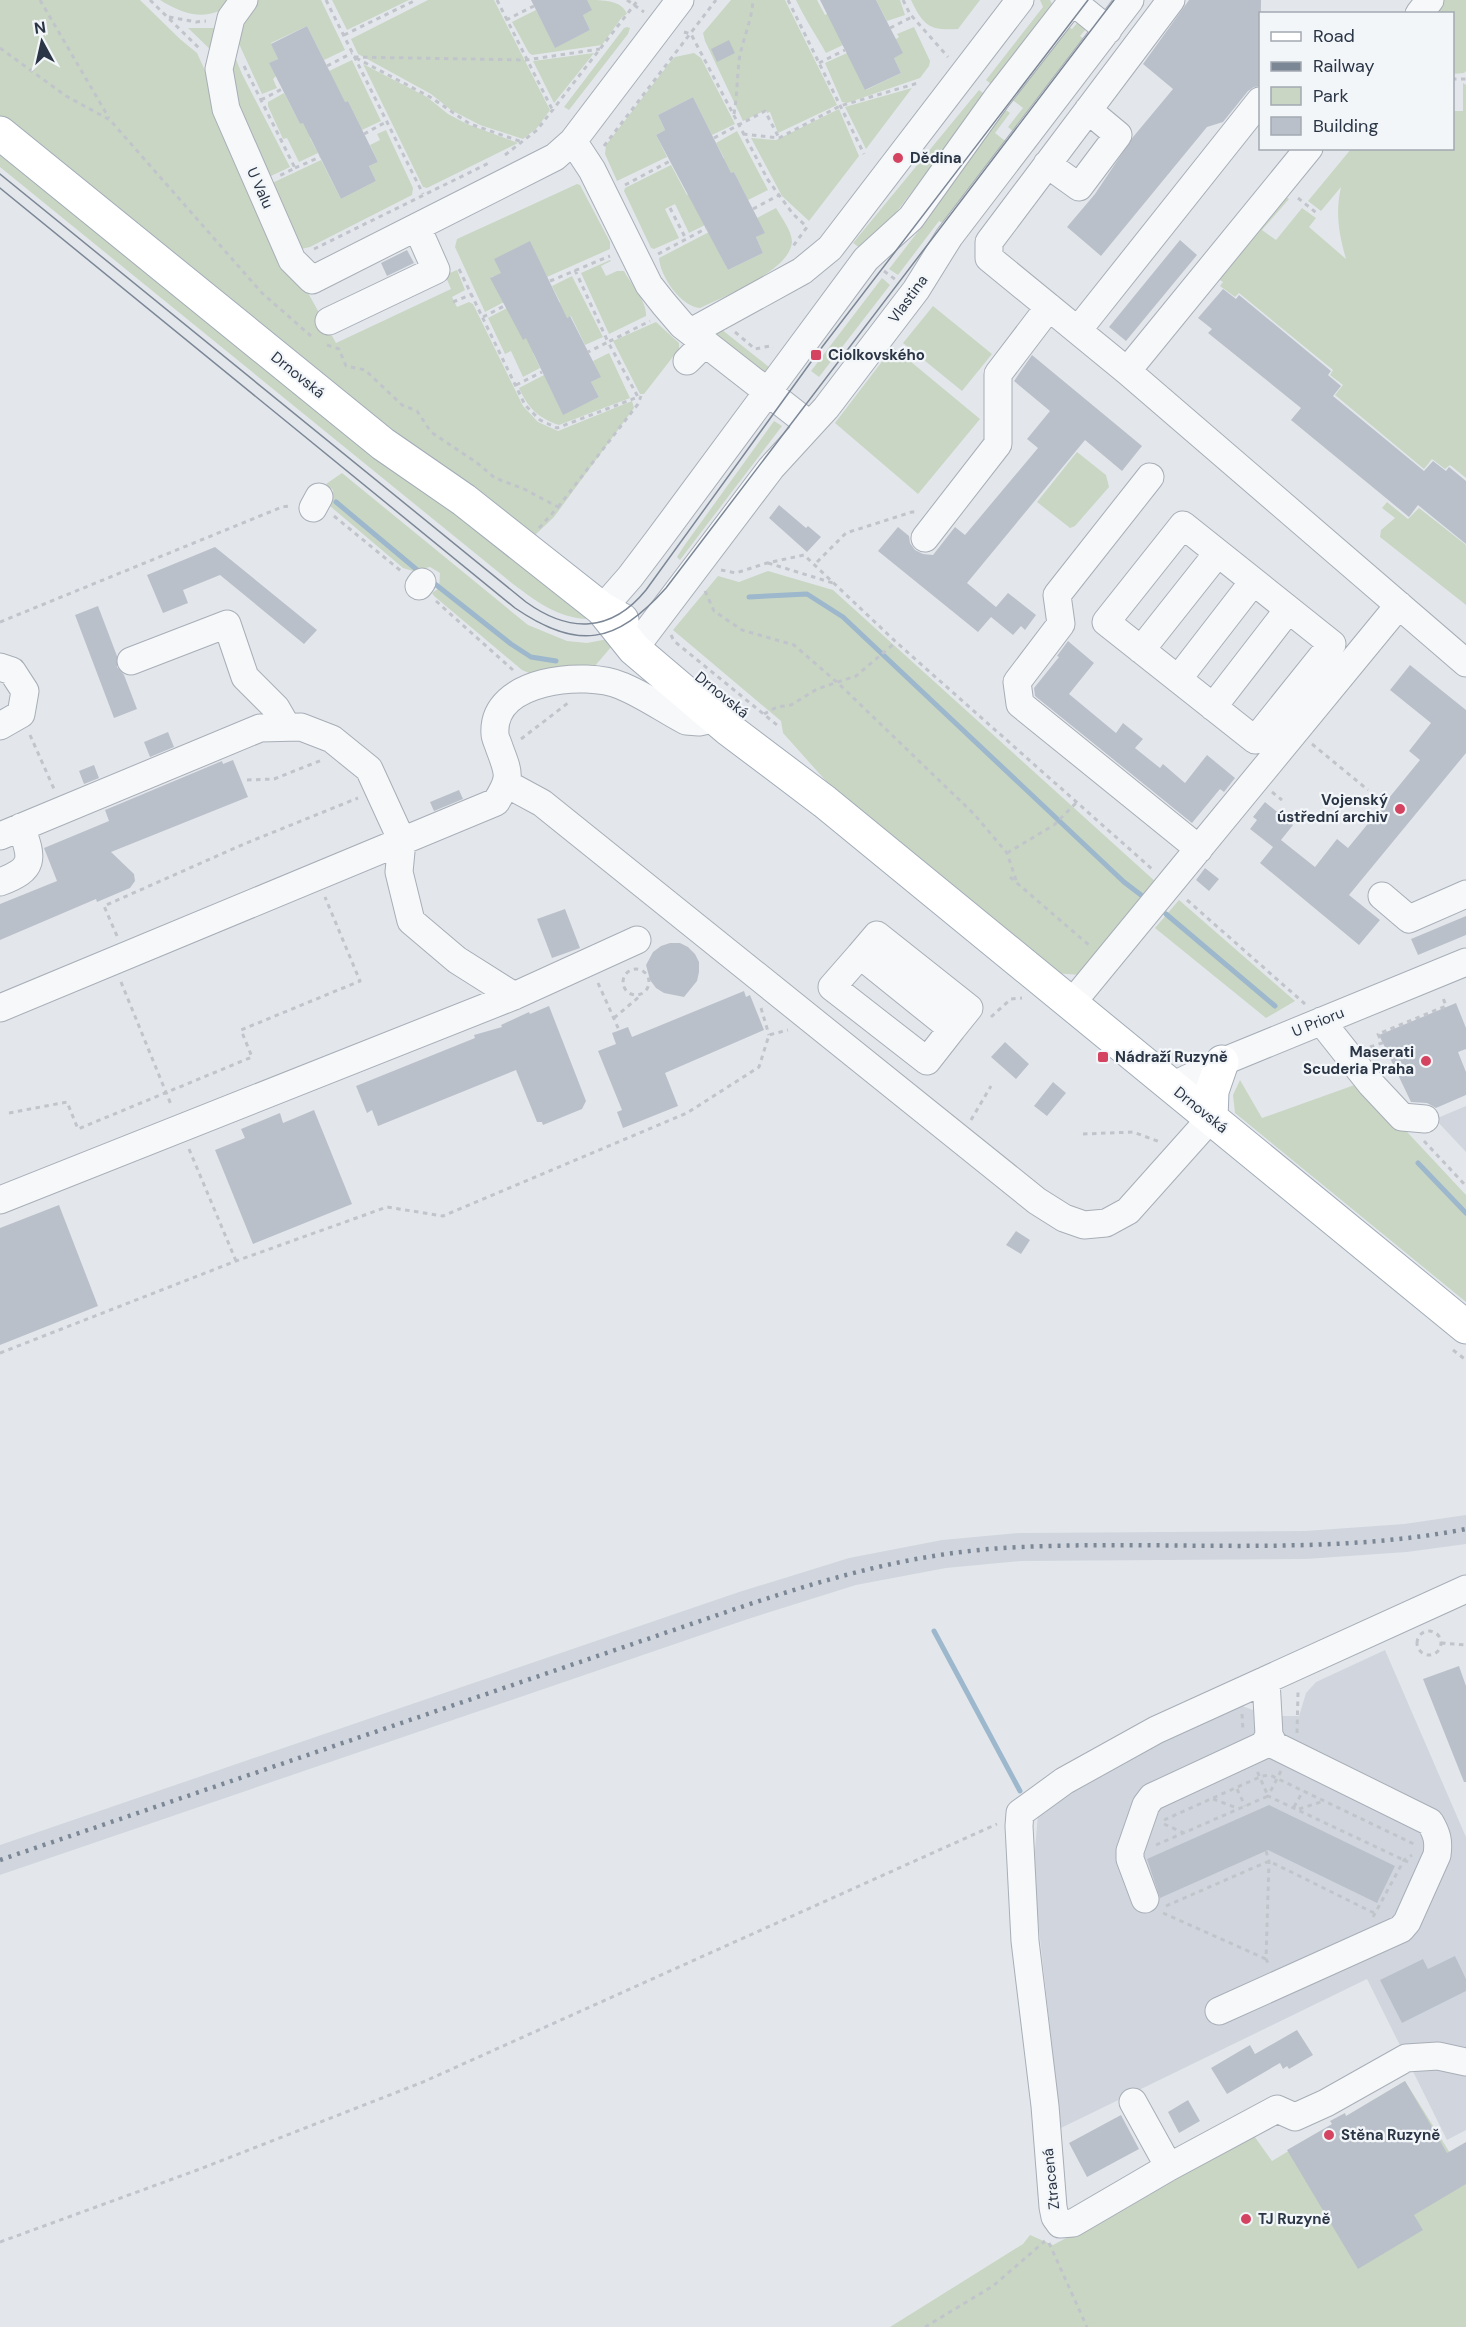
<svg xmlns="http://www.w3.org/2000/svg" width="1466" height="2327" viewBox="0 0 1466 2327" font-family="'DM Sans',sans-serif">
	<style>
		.built { fill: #d1d6de }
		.green { fill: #c9d6c4 }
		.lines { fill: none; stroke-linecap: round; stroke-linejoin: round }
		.stream { stroke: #9db7cd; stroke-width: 5 }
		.building { fill: #bac0ca }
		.minor-casing { stroke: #a8aeb7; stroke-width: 29 }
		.major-casing { stroke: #a2acb8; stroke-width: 35 }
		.path { stroke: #c1c5cb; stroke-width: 3; stroke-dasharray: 4.5 4.5; stroke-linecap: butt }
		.minor { stroke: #f6f8fa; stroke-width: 27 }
		.major { stroke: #fff; stroke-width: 33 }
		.tram { stroke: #7c8796; stroke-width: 1.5 }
		.rail { stroke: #7c8796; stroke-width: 4.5; stroke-dasharray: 3 6; stroke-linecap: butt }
		.poi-dot { fill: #d44461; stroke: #f3f6f9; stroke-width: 2 }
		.labels { text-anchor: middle; stroke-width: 4.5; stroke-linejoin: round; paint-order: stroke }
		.poi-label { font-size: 15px; font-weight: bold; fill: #2a3545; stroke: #f3f6f9; text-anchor: start }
		.street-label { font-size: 15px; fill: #2a3545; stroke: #f3f6f9 }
	</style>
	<rect width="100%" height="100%" fill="#e3e7ec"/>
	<!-- built -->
	<path class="built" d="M1466,1106V1152L1435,1119Z
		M1466,1515V1544L1407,1552L1306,1559L1021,1561L946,1568L856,1585L748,1619L0,1875V1845L739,1592L849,1558L942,1540L1019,1533L1305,1531L1404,1524Z
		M1385,1650L1466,1837V2130L1447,2140L1367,1979L1061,2128L1033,1875L1038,1813L1162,1738L1237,1704L1269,1716H1299L1306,1693L1316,1682Z"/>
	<!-- green -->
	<path class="green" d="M0,0H140L180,39L197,53L303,284L336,343L451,289L445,275L457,270L465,290L452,297L457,307L469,302L473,304L523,406L538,422L558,431L632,401L634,408L554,517L535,535L488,497L406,445L0,117Z
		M160,0H236C211,22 187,17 160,0Z
		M253,0H321L345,50L324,60L307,26L271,43L278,59L270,63L276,76L273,79L277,88L262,94L234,33Z
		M332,0H409L347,30Z
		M428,0H494L550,110L537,128L523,139L480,125L451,110L431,94L358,54L351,39Z
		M587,0C603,0 622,0 627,14L622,17L602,45L532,55L529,53L512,22L536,10L555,47L590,30L583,15Z
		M731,0H785L837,105L778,133L770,112L767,113L766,110L743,121L705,41L703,33Z
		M796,0H817L825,15L836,9L843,45L826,53C815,33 806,21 796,0Z
		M876,0H900L905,15L887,21Z
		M911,0H980L958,29C929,31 923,25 911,0Z
		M1040,0H1050L1053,6L997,89L986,80L1043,7Z
		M1444,0H1466V71L1464,73L1453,74L1452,14H1430Z
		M1078,22L1086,29L1080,36L1086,40L1015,133L1008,127L1023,108L1010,98L1066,25L1072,29Z
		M627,27L630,28L628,34L569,110L564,107L624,28Z
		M914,27L930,61L929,66L920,78L847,103L842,102L825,63L847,53L866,90L901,73L894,58L896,39L899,37L897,34Z
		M188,28H220L215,54Z
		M233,52L242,74L290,167L271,176H265L228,95Z
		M594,53L554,103L533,61Z
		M694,53L701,58L735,124L712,135L693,97L658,115L665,130L656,135L667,157L617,181L605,154L606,145L671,61L675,57Z
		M352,60L381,121L362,130L348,101L336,106L329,71Z
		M363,64L427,97L448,114L467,124L518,143L427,188L423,187Z
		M1463,83L1466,85V478L1450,465L1445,469L1432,459L1424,469L1335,395L1343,385L1330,375L1333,370L1239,293L1235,297L1220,286L1223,282L1215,277L1282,194L1289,199L1262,230L1276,240L1302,208L1316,218L1309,227L1346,259C1339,234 1335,213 1341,187L1321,211L1308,201L1351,149L1452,148L1453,111H1463Z
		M912,88L866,149L845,107Z
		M979,90L990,98L977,106L866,252L853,243Z
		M284,93L300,124L312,118L319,133L310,138L318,153L299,162L287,138L283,139L268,106V102Z
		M1003,108L1010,113L995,133L1008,143L946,225L939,221L898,275L889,269L930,216L924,211Z
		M839,109L859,156L809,221L782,196L751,138L776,140Z
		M386,130L413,188L412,195L310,247L297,250L270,184L321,160L341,199L376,181L369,166L378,162L370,145L380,140L377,134Z
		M737,131L768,190L748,200L734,172L722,178L715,163L724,158L716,143Z
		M0,146L588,619C557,618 536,601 513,584L0,167Z
		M671,165L687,195L699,190L705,225L689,233L675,204L665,209L679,238L654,249L651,248L624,191L625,188Z
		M577,184L580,185L610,242V249L547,277L530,242L502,274L491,277L504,302L485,312L455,247L457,239Z
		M776,208C781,217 792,231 792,242C790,271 724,296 700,308C681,307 660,276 659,258L709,232L728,270L763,253L756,237L764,233L757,218Z
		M610,260L611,261L601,266L606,276L617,271H624C631,284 647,301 646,316L609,334L581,273Z
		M572,276L603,337L585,345L571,316L559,322L551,307L560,302L552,286Z
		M882,278L890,285L819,377L811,371Z
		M933,306L992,354L962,391L903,343Z
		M507,308L535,334L542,349L533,353L540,368L523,377L511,351L505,354L488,318Z
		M656,322L679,343V349L644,394H640L613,341Z
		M721,329L774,371L765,377L715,340L714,331Z
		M893,347L980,419L918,494L835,423Z
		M609,353L630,398L559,425C538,418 528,408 519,388L544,375L563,414L599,397L591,382L600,377L593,361Z
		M774,421L782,426L680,560L677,557L684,546Z
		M1077,452L1106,475L1109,487L1075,526L1070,528L1037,502Z
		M342,473L528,625L567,641L587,643L613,638L612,646L588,674L536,676L522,670L434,596L432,593L439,588L440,573L430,567L413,571L403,568L330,506L329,500L333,490L326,484Z
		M1387,502L1408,519L1419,508L1466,545V605L1380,537L1381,530L1395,518L1382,508Z
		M768,571L833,590L1157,883L1080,975L1054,973L843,800L783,733L781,721L673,630L718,576L739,582Z
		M1179,900L1295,1001L1266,1018L1155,928Z
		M1240,1080L1262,1118L1360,1083L1366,1088L1466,1195V1302L1235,1113L1233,1095Z
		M1405,2081L1450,2153L1466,2143V2327H890L1023,2244L1030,2235L1053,2245L1132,2203L1252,2133L1272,2161Z"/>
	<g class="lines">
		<!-- stream -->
		<path class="stream" d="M336,502L422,574
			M430,580L511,644L531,657L556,661
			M749,597L807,594L843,617L1124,882L1141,895
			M1166,914L1275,1006
			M1418,1163L1466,1213
			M934,1631L1020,1791"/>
	</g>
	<!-- building -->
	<path class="building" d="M531,0H587L592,10L583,15L590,30L555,48Z
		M820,0H876L903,53L894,58L901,73L865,90Z
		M1189,0H1261L1260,86L1254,87L1248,91L1223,122L1207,127L1101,256L1067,227L1095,194L1133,137L1173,89L1143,64Z
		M307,26L345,102L348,101L378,162L369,166L376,181L341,199L303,123L300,124L269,63L278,59L271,44Z
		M729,40L735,53L717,62L711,49Z
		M693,97L731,173L734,172L765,233L756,237L763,253L728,270L656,135L665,130L658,115Z
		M1180,240L1197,255L1126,341L1109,327Z
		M530,241L567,318L570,316L601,377L591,382L599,397L563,415L526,338L523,340L490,278L501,273L494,259Z
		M407,250L414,263L387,276L381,263Z
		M1223,289L1236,299L1239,295L1331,371L1328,375L1341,386L1333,396L1424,471L1433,461L1446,471L1449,467L1466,481V544L1418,505L1409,517L1291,420L1301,408L1208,333L1212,329L1198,318Z
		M1032,355L1142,446L1122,471L1085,440L967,583L996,607L1008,593L1036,615L1025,630L1021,626L1013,635L991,617L978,632L878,551L898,527L909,536L910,543L915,550L923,554L933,555L955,527L965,535L1038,448L1027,439L1050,411L1014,381Z
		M779,505L806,528L808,526L821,537L807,552L769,518Z
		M215,547L317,630L304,644L220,575L183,590L188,603L163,613L147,575Z
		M98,606L117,656V667L124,675L137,709L114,718L75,615Z
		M1068,641L1094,663L1069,694L1116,733L1123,723L1143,739L1135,748L1160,768L1163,764L1185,783L1207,755L1235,778L1224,792L1220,789L1192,823L1035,696L1034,688L1059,657L1057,656Z
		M1410,665L1466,710V753L1349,895L1380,920L1359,945L1260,863L1273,847L1250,829L1257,820L1253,817L1265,802L1293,825L1281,840L1315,867L1337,839L1348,848L1420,760L1409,751L1431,723L1390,690Z
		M168,732L174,747L150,757L144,742Z
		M233,760L248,797L111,852L134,874L135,881L130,888L97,902L96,899L0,940V904L57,881L44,848L109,821L105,810L222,761L223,764Z
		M94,765L99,778L84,784L79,771Z
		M459,790L463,799L434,811L430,802Z
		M1205,868L1219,879L1209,891L1196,880Z
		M565,909L580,948L552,958L537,919Z
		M1466,916V935L1418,955L1411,939Z
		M670,943H680L688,947L695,954L699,962V972L697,981L684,997L664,993L656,988L650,980L646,965L653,952L661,946Z
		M744,991L746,997L750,995L764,1030L665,1073L678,1106L623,1128L617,1112L622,1110L598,1051L616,1044L612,1033L628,1027L632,1037Z
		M1456,1003L1466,1028V1049L1458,1052L1466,1072V1095L1436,1108L1427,1103L1411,1102L1379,1035Z
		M549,1006L586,1101L582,1109L543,1125L542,1122H537L516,1070L378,1126L372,1110L367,1113L356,1086L475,1038L474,1035L502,1027L501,1025L529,1012L530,1014Z
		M1005,1042L1029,1064L1016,1079L991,1057Z
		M1053,1082L1066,1093L1047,1116L1034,1106Z
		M314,1110L352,1204L253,1244L215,1150L245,1138L241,1129L280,1113L283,1123Z
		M59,1205L98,1306L0,1345V1228Z
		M1016,1231L1030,1240L1021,1254L1006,1245Z
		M1459,1666L1466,1686V1782H1464L1423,1679Z
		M1269,1805L1395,1866L1377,1903L1268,1850L1160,1898L1147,1859Z
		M1455,1956L1466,1979V1991L1402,2023L1380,1980L1423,1959L1428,1969Z
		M1297,2030L1313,2055L1289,2069L1287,2066L1283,2069L1280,2063L1227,2094L1211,2068L1250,2045L1255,2054Z
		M1405,2081L1447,2153L1466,2142V2184L1414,2215L1423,2230L1358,2269L1287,2150L1332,2124L1330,2121L1345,2113L1346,2116Z
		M1188,2100L1200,2121L1179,2133L1168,2112Z
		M1121,2115L1139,2149L1087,2177L1069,2143Z"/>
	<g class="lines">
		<defs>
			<path id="minor" d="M244,0L231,18L219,69L226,109L292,260L312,280L555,157L573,141L680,0
				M1071,0L1108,30
				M1419,14L1430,0
				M573,141L592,170L649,285L664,304L682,325L810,425
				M1309,148L1127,371L1466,663
				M1047,164L1079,187L1118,135L1088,110
				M329,321L436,270L417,227
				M1078,330L1260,101
				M691,332L802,271L830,248L1020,0
				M687,361L705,343
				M1127,371L989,258V242L1171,0
				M1150,477L1057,595L1061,624L1017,682L1020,704L1199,849
				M313,508L319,497
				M1183,525L1332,644L1255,740L1106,622Z
				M925,538L998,444V374L1049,307
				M419,586L422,582
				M602,609L630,577L658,540L866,259L911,218L997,98L1073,0
				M634,649L771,468L826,408L916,290L949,237L1130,0
				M1141,650L1217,554
				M131,661L227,624L245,677L276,708L287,727
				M0,667L12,671L25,691L21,714L0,726
				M1178,679L1253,582
				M1213,707L1288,610
				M507,784L542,803L1037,1201L1064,1218L1084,1225L1106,1223L1128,1211L1211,1118
				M0,836L260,728L301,727L332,739L369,769L402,841L399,872L411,921L457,960L514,996
				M0,882C35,869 33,859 21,827
				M1382,896L1409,919L1466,894
				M860,955L877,935L969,1008L952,1029L860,955L832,987L927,1061L952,1029
				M1071,1004L1399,605
				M0,1008L496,802C512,777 509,774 499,747C498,743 495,738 495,734C491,679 586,670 622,686C644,695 665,710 686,721L699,722L717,718
				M1321,1021L1371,1084L1402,1117L1425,1119
				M1172,1086L1222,1062L1466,962
				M0,1200L514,996L637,940
				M1466,1589L1156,1730L1064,1781L1020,1813L1019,1826L1025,1941L1045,2106L1053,2207L1055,2217L1060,2224L1073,2223L1169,2167L1277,2109L1295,2117L1326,2103L1406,2058L1438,2056L1466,2062
				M1145,1899L1130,1859V1851L1146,1805L1152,1797L1264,1745L1269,1735L1266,1680
				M1219,2011L1401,1929L1407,1922L1437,1855C1439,1841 1437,1834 1430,1822L1274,1745L1269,1735
				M1133,2102L1169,2167"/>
			<path id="major" d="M0,133L383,444L464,500L602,609L622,620
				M602,609L634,649L727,728L825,802L1466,1327
				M1211,1118L1212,1091L1222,1062"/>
		</defs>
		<!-- minor casing -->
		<use href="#minor" class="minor-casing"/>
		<!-- major casing -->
		<use href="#major" class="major-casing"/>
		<!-- path -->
		<path class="path" d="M40,0L109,118
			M150,0L201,50
			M326,0L423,194
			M497,0L553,111
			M627,0L644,12
			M788,0L864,154
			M903,0L910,14L948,57
			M169,17L196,22L206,21
			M506,20L534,6
			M890,28L912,17
			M684,32L691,34L768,180L793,214L807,227L791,249
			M344,35L416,0
			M0,48L66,96L110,120L262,293L311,336
			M354,57L526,60L600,49
			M356,58L430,97L470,124L522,142
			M819,63L845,50
			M244,66L295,168L279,176
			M327,66L352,53
			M1452,79H1466
			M261,100L282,89
			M734,114C737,97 737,79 739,61C742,40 752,21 753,0
			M364,134L386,122
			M743,134L779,138L840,106L918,83
			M714,138L765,111L779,138
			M604,146L716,0
			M505,155L537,130L638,0
			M295,168L320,157
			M625,185L670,161
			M1298,198L1319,215
			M670,208L686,239
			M753,209L779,195
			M314,249L491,162
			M658,254L707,228
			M459,269L525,405L540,420L557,428L638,397L608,342L650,321
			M575,270L608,342L588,352
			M884,271L896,280
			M550,281L610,256
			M453,302L472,294
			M483,317L506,305
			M735,332L755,349L770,346L773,348
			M327,345L339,349L346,366L365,370L402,405L417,411L431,432L476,462L495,478L524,489L558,507L539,528
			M516,385L542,372
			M558,507L638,404L641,396
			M334,516L401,571
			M817,562L846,533L912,512H917
			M768,563L833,583
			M721,570L736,573L767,563L804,555L896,642L1152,869
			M705,591L714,611L742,630L794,645L839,684L974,814L1007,853L1017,883
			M436,601L513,670
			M0,622L282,507L291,506
			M671,635L674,641L777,725
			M764,714L777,707L791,705L817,689L856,676L896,642
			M30,735L54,789
			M521,739L568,703
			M1312,744L1368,790
			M247,780L274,779L322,760
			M1272,792L1282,800
			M1007,853L1054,825L1077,802
			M1010,877L1090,946
			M1187,900L1305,1004
			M117,936L104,906L244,844L358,798
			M623 982a13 13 0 1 1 26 0a13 13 0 1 1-26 0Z
			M121,982L172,1107
			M598,983L619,1030
			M761,1008L769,1035
			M991,1017L1011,999L1022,998
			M614,1018L640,996
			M1370,1047L1382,1043L1378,1034L1446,1006L1442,995
			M9,1113L67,1102L78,1129L252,1057L241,1030L360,981L325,897
			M971,1120L991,1086
			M1083,1134L1133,1132L1160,1142
			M1424,1141L1466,1186
			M189,1149L236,1261
			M1453,1350L1466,1360
			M0,1353L236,1261L387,1207L443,1216L687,1113L759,1067L769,1035L788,1030
			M1417 1643a12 12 0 1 1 24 0a12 12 0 1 1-24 0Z
			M1441,1643L1466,1645
			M1242,1714L1243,1731
			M1297,1733L1298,1692
			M1281,1771L1268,1796L1408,1862
			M1237,1789L1245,1806
			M1213,1799L1237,1808
			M1294,1807L1303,1791
			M1299,1809L1324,1801
			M1164,1820L1262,1776L1270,1775L1416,1845
			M1164,1824L1184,1833
			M1156,1845L1268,1796L1257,1771
			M1266,1851L1269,1861L1266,1959L1269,1965
			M1166,1906L1269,1861L1374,1913
			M1163,1913L1266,1959
			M1373,1917L1404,1860L1412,1855
			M0,2242L200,2169L423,2082L997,1824
			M1049,2243L1087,2327
			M925,2327L993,2286L1045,2241"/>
		<!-- minor -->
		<use href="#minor" class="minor"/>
		<!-- major -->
		<use href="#major" class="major"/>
		<!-- tram -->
		<path class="tram" d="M0,174L526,602C569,633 611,633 646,590L816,355L1088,0
			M0,188L515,608C578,651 616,644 666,588L1114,0"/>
		<!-- rail -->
		<path class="rail" d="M0,1860L744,1606C838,1575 922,1551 1022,1547C1168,1540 1322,1557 1466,1529"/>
	</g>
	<!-- markers -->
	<g class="poi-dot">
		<circle cx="898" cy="158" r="6"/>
		<rect x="810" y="349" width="12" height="12" rx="3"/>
		<circle cx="1400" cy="809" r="6"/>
		<rect x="1097" y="1051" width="12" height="12" rx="3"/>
		<circle cx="1426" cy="1061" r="6"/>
		<circle cx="1329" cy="2135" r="6"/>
		<circle cx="1246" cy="2219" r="6"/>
	</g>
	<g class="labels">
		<!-- poi labels -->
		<g class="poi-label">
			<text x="910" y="163">Dědina</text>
			<text x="828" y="360">Ciolkovského</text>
			<text x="1388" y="805" text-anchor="end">Vojenský<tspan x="1388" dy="17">ústřední archiv</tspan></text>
			<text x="1414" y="1057" text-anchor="end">Maserati<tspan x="1414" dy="17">Scuderia Praha</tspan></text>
			<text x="1115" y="1062">Nádraží Ruzyně</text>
			<text x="1341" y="2140">Stěna Ruzyně</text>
			<text x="1258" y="2224">TJ Ruzyně</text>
		</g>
		<!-- street labels -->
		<g class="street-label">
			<text transform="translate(260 188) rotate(66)" y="5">U Valu</text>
			<text transform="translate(908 299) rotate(-54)" y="5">Vlastina</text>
			<text transform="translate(298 375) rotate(39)" y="5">Drnovská</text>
			<text transform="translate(722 695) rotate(39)" y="5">Drnovská</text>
			<text transform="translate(1318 1022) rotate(-22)" y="5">U Prioru</text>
			<text transform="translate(1201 1110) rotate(39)" y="5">Drnovská</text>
			<text transform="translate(1051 2179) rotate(-96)" y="5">Ztracená</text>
		</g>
	</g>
	<!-- legend -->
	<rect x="1259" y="12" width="195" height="138" fill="#f3f6f9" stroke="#a3a9b1" stroke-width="1.5"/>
	<rect x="1271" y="32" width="30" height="9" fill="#ffffff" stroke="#a3a9b1" stroke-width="1.5"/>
	<text x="1313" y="42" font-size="18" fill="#2a3545">Road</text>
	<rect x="1271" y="62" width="30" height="9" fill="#7c8796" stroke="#a3a9b1" stroke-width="1.5"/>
	<text x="1313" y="72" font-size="18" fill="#2a3545">Railway</text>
	<rect x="1271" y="87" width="30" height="18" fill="#c9d6c4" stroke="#a3a9b1" stroke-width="1.5"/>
	<text x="1313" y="102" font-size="18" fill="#2a3545">Park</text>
	<rect x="1271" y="117" width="30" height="18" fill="#bac0ca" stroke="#a3a9b1" stroke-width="1.5"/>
	<text x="1313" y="132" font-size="18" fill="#2a3545">Building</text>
	<!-- north arrow -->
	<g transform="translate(42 42) rotate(352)" stroke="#f3f6f9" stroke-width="4.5" paint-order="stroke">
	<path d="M0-4.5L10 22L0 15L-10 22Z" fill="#2a3545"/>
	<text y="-9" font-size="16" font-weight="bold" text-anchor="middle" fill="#2a3545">N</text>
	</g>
</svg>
